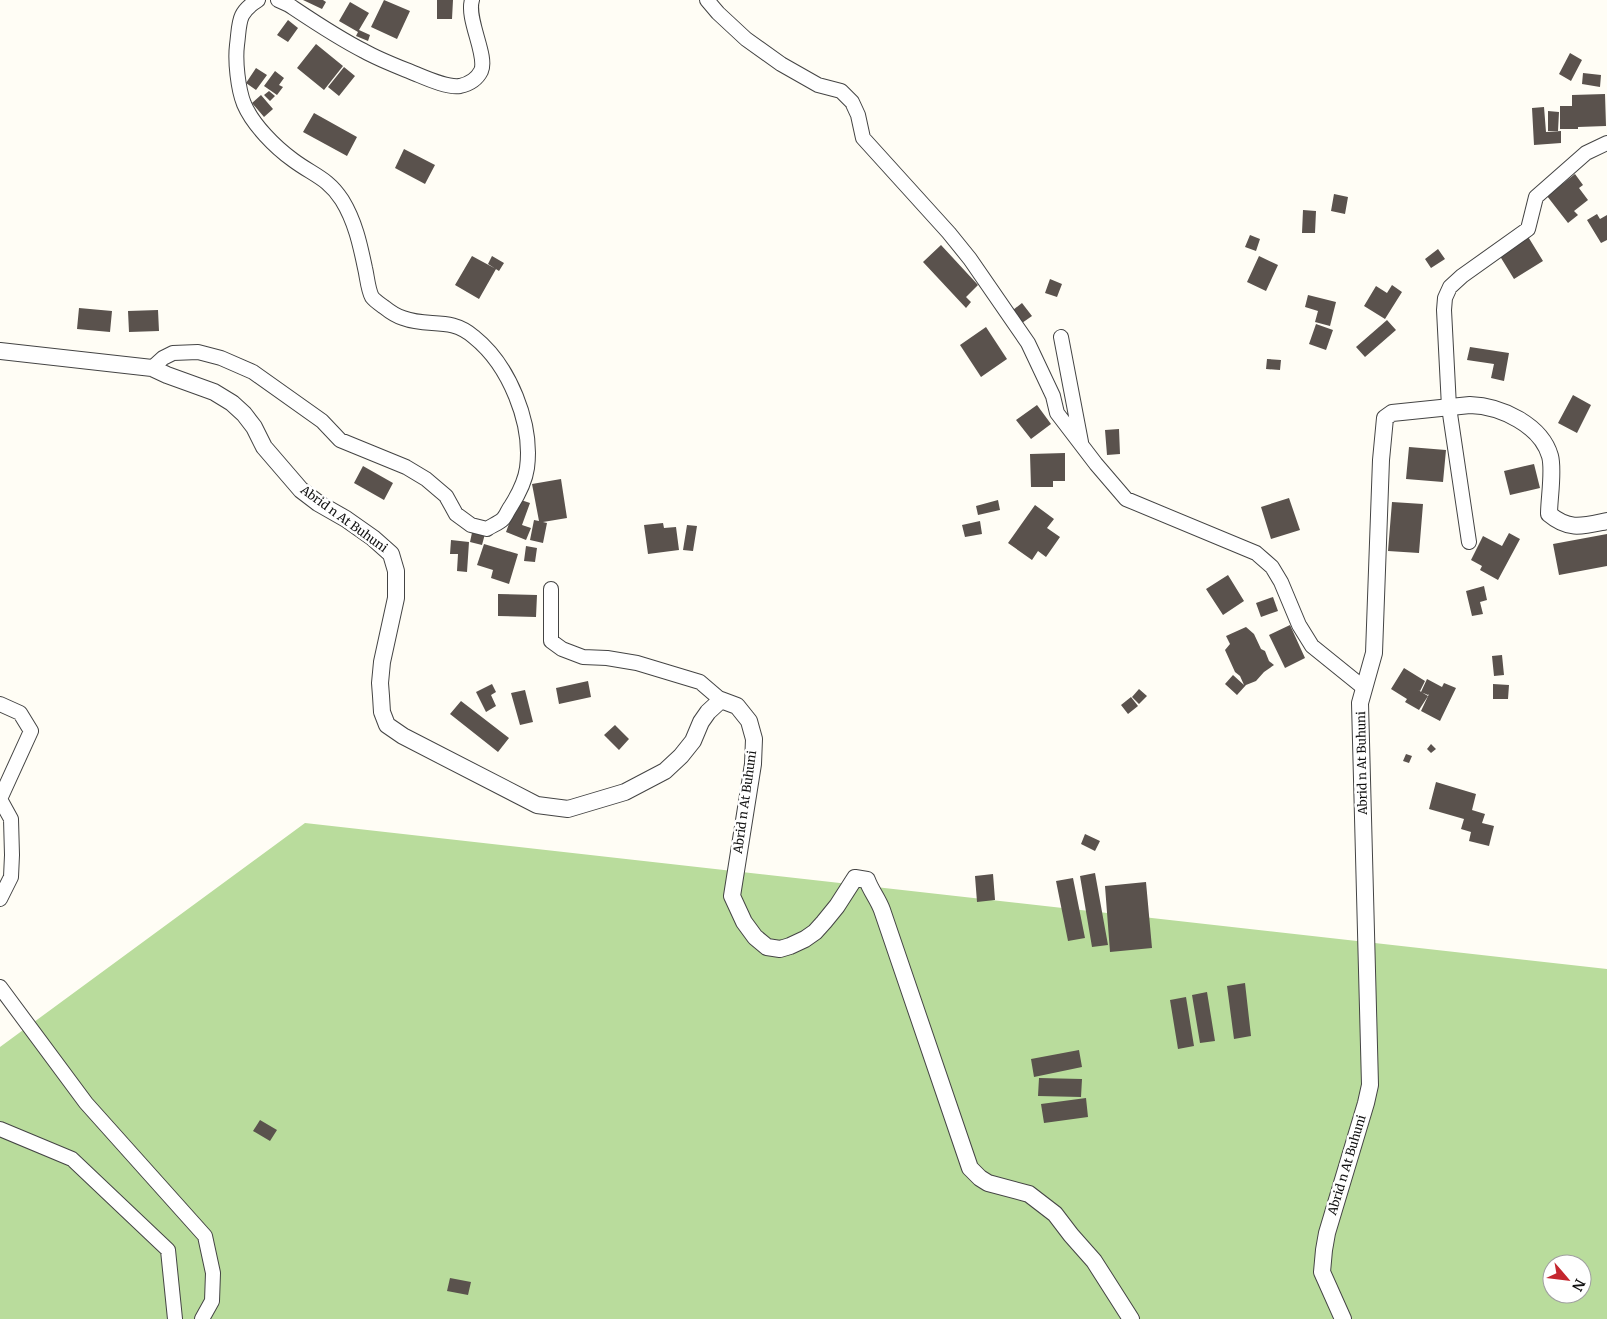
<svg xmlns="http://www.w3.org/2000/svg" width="1607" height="1319" viewBox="0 0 1607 1319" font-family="Merriweather,serif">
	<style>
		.forest { fill: #b9dc9c; fill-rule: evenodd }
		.building { fill: #5a524d }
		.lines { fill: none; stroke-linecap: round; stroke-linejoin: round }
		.minor-casing { stroke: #444; stroke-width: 16 }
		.tertiary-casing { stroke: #444; stroke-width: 18 }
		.minor { stroke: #fff; stroke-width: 14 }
		.tertiary { stroke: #fff; stroke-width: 16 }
		.labels { text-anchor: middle; stroke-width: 5; stroke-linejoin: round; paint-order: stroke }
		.street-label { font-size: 12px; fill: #111; stroke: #fff }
	</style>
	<rect width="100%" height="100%" fill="#fffdf5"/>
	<!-- forest -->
	<path class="forest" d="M305,823L1607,969V1319H0V1047ZM1552,1264H1582V1294H1552Z"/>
	<!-- building -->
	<path class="building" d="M303,0H323L326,2L322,9Z
		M384,0L410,11L397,39L371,27Z
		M437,0H453L452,19H437Z
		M350,2L369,13L359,30L370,35L368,41L356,36L358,32L339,21Z
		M288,20L298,28L288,42L277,35Z
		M316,44L343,66L324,90L297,68Z
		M1570,53L1582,60L1571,81L1559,74Z
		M344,67L355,76L339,96L328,87Z
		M256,68L267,75L256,90L246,83Z
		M275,71L284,78L279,85L283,87L277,95L264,86Z
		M1583,73L1601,75L1600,87L1582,84Z
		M269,91L275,96L270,101L264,95Z
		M1605,94L1606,126L1578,127V129H1560V106H1572V95Z
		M261,95L273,109L264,117L252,103Z
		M1544,107L1546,132L1561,131V143L1534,145L1532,108Z
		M1548,111L1559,112L1558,131H1548Z
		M314,113L357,137L347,156L303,132Z
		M404,149L435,165L425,184L395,168Z
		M1575,174L1583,185L1579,188L1588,200L1574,211L1578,215L1568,223L1547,196Z
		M1334,194L1348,197L1345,214L1331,211Z
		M1303,210L1316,211L1315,233H1302Z
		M1597,214L1600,219L1607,215V240L1601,243L1587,220Z
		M1250,235L1260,239L1256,251L1245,247Z
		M1527,235L1543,261L1514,279L1498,253Z
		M941,245L978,285L966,297L971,302L966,308L923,262Z
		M1438,249L1445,259L1431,268L1425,259Z
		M472,256L496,269L479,299L455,285Z
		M492,256L504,263L499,271L488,264Z
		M1259,256L1278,265L1266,291L1247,282Z
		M1050,279L1062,284L1057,297L1045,293Z
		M1392,285L1402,292L1385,319L1364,306L1376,286L1387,293Z
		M1308,295L1336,302L1330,326L1315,322L1318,311L1305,307Z
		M1022,303L1032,316L1022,323L1013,310Z
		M79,308L112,311L110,332L77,329Z
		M158,310L159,331L129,332L128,311Z
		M1387,320L1396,330L1365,357L1356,347Z
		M1316,324L1333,330L1326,350L1309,344Z
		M986,327L1007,359L981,377L960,345Z
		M1470,347L1509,353L1504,381L1491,378L1494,364L1467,360Z
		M1267,359L1281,360L1280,370L1266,369Z
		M1573,395L1591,405L1577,433L1558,423Z
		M1037,405L1051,424L1031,439L1016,420Z
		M1119,429L1120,454L1107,455L1105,430Z
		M1409,447L1446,450L1443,482L1406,479Z
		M1065,453V481H1053V487H1031L1030,454Z
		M1534,464L1540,488L1510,495L1504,471Z
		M363,466L393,483L384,500L354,483Z
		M561,479L567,518L543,522L547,523L543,543L530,540L534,520L539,521L532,484Z
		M1289,498L1300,530L1271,539L1261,507Z
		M518,499L530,503L522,525L531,528L526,540L506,532Z
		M998,500L1000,510L978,515L976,506Z
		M1392,502L1423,504L1419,553L1388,551Z
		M1035,505L1054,519L1047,528L1060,537L1046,557L1038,551L1032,560L1008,543Z
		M980,521L982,534L965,537L962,525Z
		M663,523L664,528L676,527L679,550L648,554L644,525Z
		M687,525L697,526L693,551L683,550Z
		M473,528L486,530L482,545L470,542Z
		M1509,533L1520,539L1498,580L1480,570L1482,566L1471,560L1483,536L1502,546Z
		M1607,534V566L1559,575L1553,544Z
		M451,540L469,542L467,572L457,571L458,554H450Z
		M484,544L518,554L509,584L491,578L493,570L477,565Z
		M526,546L537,548L535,562L524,561Z
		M1228,575L1244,601L1223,615L1206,589Z
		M1484,586L1487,600L1480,602L1483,614L1472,616L1466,591Z
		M498,594L537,595L536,617L498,616Z
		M1273,597L1278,611L1261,617L1256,603Z
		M1290,625L1305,658L1285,668L1269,635Z
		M1246,627L1254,634L1261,649L1265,651L1269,661L1274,665L1264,672L1256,681L1246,685L1237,695L1225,684L1233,675L1244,685L1240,676L1235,672L1225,650L1230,644L1226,636Z
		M1502,655L1504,675L1494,676L1492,656Z
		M1404,668L1425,681L1420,691L1418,690L1428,696L1419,710L1405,702L1407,699L1391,689Z
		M1427,679L1442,687L1444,683L1456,688L1440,721L1421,711L1429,694L1428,695L1421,692Z
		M588,681L591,697L559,704L556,688Z
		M492,684L496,692L491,695L496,706L486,712L476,692Z
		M1493,684L1509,685L1508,699H1493Z
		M1139,689L1147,696L1139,704L1132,697Z
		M525,690L533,722L520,725L511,693Z
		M1131,697L1138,706L1128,714L1121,705Z
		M461,701L509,738L498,752L450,714Z
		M615,725L629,739L619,750L604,735Z
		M1431,744L1436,749L1431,753L1427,749Z
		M1406,754L1412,756L1409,763L1403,761Z
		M1436,782L1476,794L1472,810L1485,814L1482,823L1494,826L1489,846L1469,841L1471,832L1461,829L1464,819L1429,809Z
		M1085,834L1100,841L1095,851L1081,844Z
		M1095,873L1108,945L1092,947L1080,876Z
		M993,874L995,900L977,902L975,876Z
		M1073,878L1085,938L1068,941L1056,881Z
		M1146,882L1152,948L1110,952L1105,886Z
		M1245,983L1251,1036L1234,1039L1227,986Z
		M1207,992L1215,1041L1200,1043L1192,995Z
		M1186,997L1194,1046L1178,1049L1170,1000Z
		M1079,1050L1082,1067L1034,1077L1031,1059Z
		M1039,1078L1082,1079L1081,1097L1038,1096Z
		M1086,1098L1088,1117L1044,1123L1041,1104Z
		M260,1120L277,1130L270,1141L253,1131Z
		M450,1278L471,1282L468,1295L447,1291Z"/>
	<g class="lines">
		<defs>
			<path id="minor" d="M278,0L289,5C313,21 338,38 364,51C380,60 399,67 416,74C428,79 448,88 460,86C469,84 477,79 481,71C488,56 466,19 472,0
				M707,0L718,13L746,39L781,64L818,85L841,91L852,102L858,115L863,138L949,233L970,259L1028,343L1053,396L1057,413L1096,464L1126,499L1256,553L1272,567L1281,582L1299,625L1312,646L1364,688
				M1061,337L1081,442
				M152,368L163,358L173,353L198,352L221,358L253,372L322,421L340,440L406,467L426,479L446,496L456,514L471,525L487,529C491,526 499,523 503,519C506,516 508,510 511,506C518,495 525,482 527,468C533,423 509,365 474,337C450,316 429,328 403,318C396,316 389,311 384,307C380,304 375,301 372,297C368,290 367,276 365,268C360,244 355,221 342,200C328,178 313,175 293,160C275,147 253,125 244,104C238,89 235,61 237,45C240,22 237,13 258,0
				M1469,542L1449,407L1444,310L1445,298L1450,287L1462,276L1528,229L1536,197L1586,153L1607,143
				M551,589V641L562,649L583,657L607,658L637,663L700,682L721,700
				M0,704L20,713L31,731L0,799
				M0,799L11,819L12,855L11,877L0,899
				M0,987L86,1103L205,1236L213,1273L212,1301L202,1319
				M0,1129L72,1159L168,1250L175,1319"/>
			<path id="tertiary" d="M0,351L152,368L167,375L214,392L232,403L244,414L254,427L264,447L301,490L318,503L346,519L373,538L391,554L396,571V598L382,662L380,683L381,696L382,712L387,725L403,736L537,805L568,809L625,792L665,771L681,756L693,741L701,722L708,712L721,700L737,706L749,721L754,739L753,764L732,896L744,922L755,937L767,947L780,949L790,946L805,939L815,932L824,922L837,906L855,878L867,880C871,891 878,899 882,910L970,1168L980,1178L988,1183L1029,1194L1055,1214L1071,1235L1094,1261L1131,1319
				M1343,1319L1322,1272L1324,1250L1327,1233L1366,1103L1370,1085L1360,703L1374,653L1381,460L1385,418L1392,413L1470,405C1501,406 1541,425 1550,456C1554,470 1549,499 1549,514C1569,531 1583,526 1607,521"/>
		</defs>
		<!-- minor casing -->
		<use href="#minor" class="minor-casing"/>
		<!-- tertiary casing -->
		<use href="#tertiary" class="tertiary-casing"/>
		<!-- minor -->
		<use href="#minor" class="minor"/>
		<!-- tertiary -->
		<use href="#tertiary" class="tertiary"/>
	</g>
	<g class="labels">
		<!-- street labels -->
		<g class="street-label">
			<text transform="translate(344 519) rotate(36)" y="4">Abrid n At Buhuni</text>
			<text transform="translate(1362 763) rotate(-91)" y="4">Abrid n At Buhuni</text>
			<text transform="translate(745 802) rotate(-82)" y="4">Abrid n At Buhuni</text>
			<text transform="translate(1347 1165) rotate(-73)" y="4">Abrid n At Buhuni</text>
		</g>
	</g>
	<!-- north arrow -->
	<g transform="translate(1567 1279) rotate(118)"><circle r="24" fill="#ffffff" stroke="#a0a0a0"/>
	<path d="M0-4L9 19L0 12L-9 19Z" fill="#c4262e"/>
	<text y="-8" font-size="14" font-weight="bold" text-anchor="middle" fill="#111111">N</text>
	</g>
</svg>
